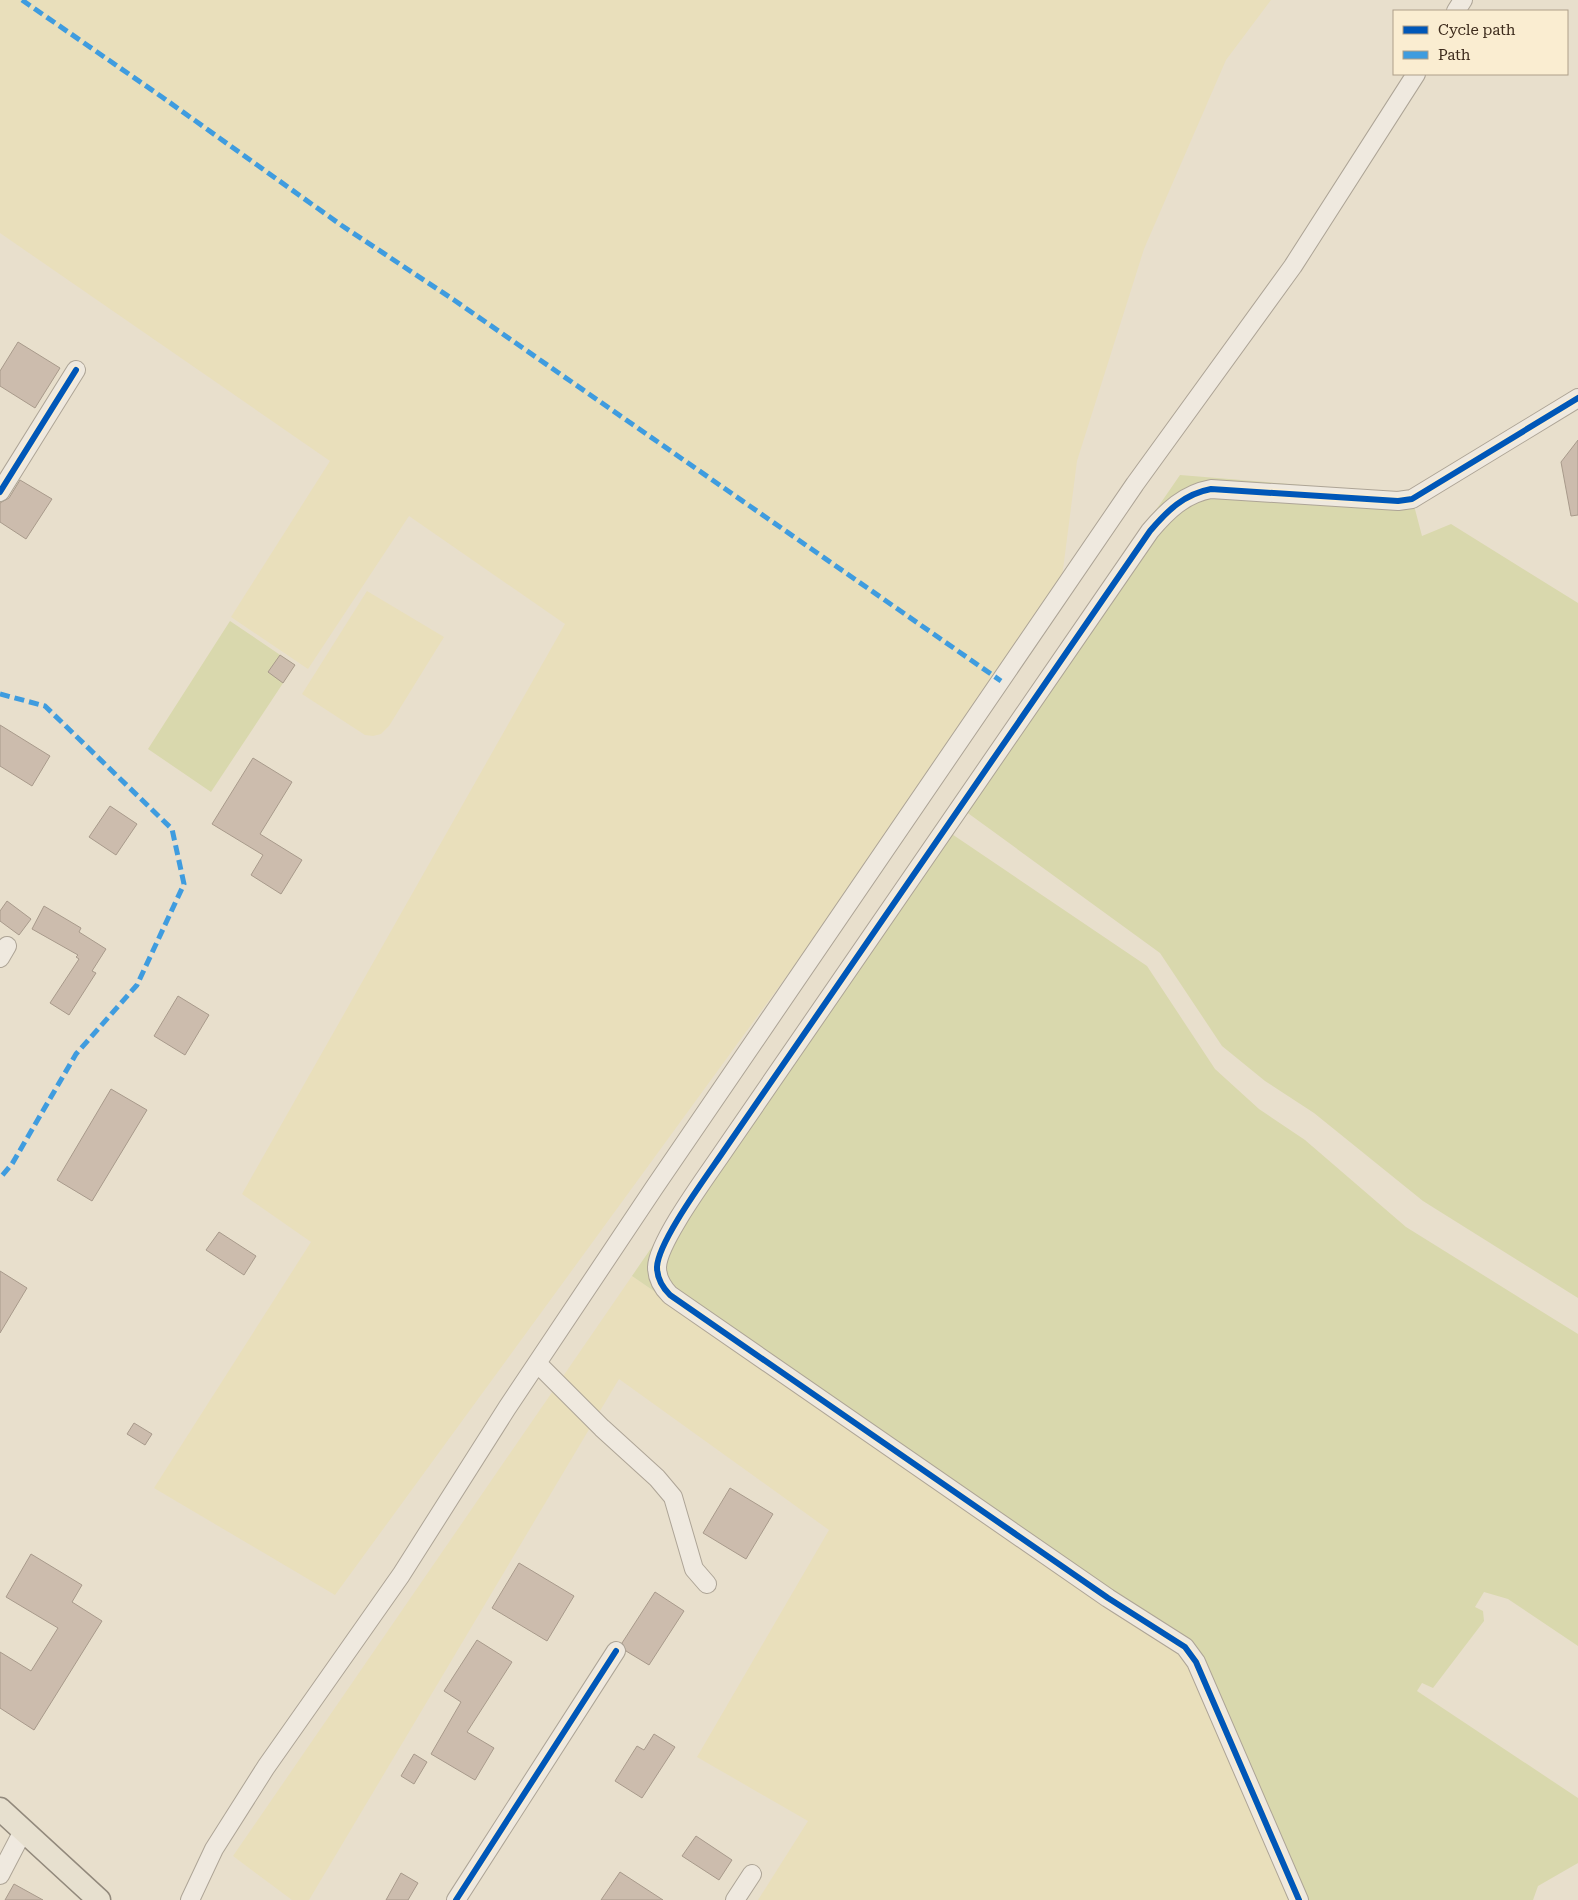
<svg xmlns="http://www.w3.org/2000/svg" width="1578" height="1900" viewBox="0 0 1578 1900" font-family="'Roboto Serif',serif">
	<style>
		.farmland { fill: #e9dfbb }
		.green { fill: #d9d8ad }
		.building { fill: #ccbcad; stroke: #a89a8b }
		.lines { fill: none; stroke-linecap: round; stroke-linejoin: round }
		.minor-casing { stroke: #ada496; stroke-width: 20 }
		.major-casing { stroke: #92897c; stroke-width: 25 }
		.minor { stroke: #efe9df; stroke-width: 18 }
		.major { stroke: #e7e0cf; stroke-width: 22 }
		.quiet { stroke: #3f9cdf; stroke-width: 5; stroke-dasharray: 10 5; stroke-linecap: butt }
		.cycleway-casing { stroke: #faedd1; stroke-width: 9 }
		.cycleway { stroke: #0057b8; stroke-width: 6 }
	</style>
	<rect width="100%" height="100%" fill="#e8dfcc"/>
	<!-- farmland -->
	<path class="farmland" d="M0,0H1271L1226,60L1144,249L1077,461L1061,585L881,847L335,1595L154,1488L311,1242L242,1194L565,624L409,516L308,669L231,617L330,461L0,233Z
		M367,591L444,637L389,726L381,734L373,736L365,735L302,694Z
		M632,1276L1184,1655L1292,1900H758L808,1821L697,1757L829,1530L619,1379L309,1900H292L233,1856Z"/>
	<!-- green -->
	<path class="green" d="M1180,475L1411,494L1422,536L1451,524L1578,603V1298L1423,1201L1314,1113L1265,1081L1222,1046L1160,953L954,803Z
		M230,621L295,665L211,792L148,749Z
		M940,826L1147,966L1215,1069L1259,1109L1305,1140L1406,1227L1578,1334V1646L1508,1599L1484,1592L1475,1607L1483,1611L1484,1621L1433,1688L1422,1683L1417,1691L1578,1798V1863L1538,1886L1533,1900H1292L1184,1655L632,1276Z"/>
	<!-- building -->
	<path class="building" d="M18,342L60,368L35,408L0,386V371Z
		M1578,440V515L1571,516L1561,462Z
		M20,480L52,499L26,539L0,522V503L9,498Z
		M280,655L295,665L283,683L268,672Z
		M0,725L50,756L32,786L0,766Z
		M253,758L292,782L260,834L302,860L281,894L251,875L263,855L212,824Z
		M110,806L137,824L116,855L89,837Z
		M7,901L31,919L19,935L0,921V911Z
		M44,906L81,928L79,932L106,949L92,971L96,973L69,1015L50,1003L79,959L76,957L78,955L32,929Z
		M178,996L209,1015L185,1055L154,1036Z
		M111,1089L147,1110L92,1201L57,1180Z
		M219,1232L256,1256L244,1275L206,1250Z
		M0,1271L27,1288L0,1333Z
		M134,1423L152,1434L145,1445L127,1434Z
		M730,1488L773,1514L746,1559L703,1533Z
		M31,1554L82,1585L72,1602L102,1621L34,1730L0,1708V1652L31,1671L58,1628L6,1597Z
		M519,1563L574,1596L547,1641L492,1608Z
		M655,1592L684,1611L649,1665L626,1651L622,1643Z
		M477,1640L512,1662L467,1732L494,1748L475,1780L431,1754L461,1702L444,1691Z
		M654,1734L675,1747L642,1798L615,1781L637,1746L644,1750Z
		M414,1754L427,1762L414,1784L401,1776Z
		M696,1836L732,1860L719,1880L682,1856Z
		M620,1872L663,1900H601Z
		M401,1873L418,1883L408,1900H386Z
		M14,1884L43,1900H5Z"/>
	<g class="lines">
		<defs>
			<path id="minor" d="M1456,11L1463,0
				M0,492L76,370
				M0,958L7,946
				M537,1363L602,1428L657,1478L673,1497L694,1569L707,1584
				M0,1875L23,1831
				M190,1900L214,1849L266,1767L401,1575L507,1408L654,1188L1135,484L1293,266L1416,74
				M456,1900L616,1651
				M735,1900L752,1874
				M1299,1900L1196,1662L1185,1647L1108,1598L670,1295C662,1287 657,1279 657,1267C658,1241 709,1173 725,1149L1150,531C1167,511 1184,494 1211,489L1398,501L1412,499L1578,398"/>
			<path id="major" d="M0,1809L99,1900"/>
		</defs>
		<!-- minor casing -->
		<use href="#minor" class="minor-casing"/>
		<!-- major casing -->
		<use href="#major" class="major-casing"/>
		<!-- minor -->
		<use href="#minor" class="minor"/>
		<!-- major -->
		<use href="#major" class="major"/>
		<!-- quiet -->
		<path class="quiet" d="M22,0L162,97L341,225L454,300L1001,681
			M0,694L45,706L172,829L184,884L137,985L76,1054L12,1164L0,1178"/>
		<defs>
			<path id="cycleway" d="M0,492L76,370
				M456,1900L616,1651
				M1299,1900L1196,1662L1185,1647L1108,1598L670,1295C662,1287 657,1279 657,1267C658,1241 709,1173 725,1149L1150,531C1167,511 1184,494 1211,489L1398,501L1412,499L1578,398"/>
		</defs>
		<!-- cycleway casing -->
		<use href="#cycleway" class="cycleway-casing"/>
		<!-- cycleway -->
		<use href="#cycleway" class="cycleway"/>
	</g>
	<!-- legend -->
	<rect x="1393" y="10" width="175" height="65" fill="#faedd1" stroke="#ae9f89"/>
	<rect x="1403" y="26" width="25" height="8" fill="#0057b8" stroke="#ae9f89"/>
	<text x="1438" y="35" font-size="15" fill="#3d2b1c">Cycle path</text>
	<rect x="1403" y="51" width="25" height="8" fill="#3f9cdf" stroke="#ae9f89"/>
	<text x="1438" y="60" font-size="15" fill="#3d2b1c">Path</text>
</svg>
